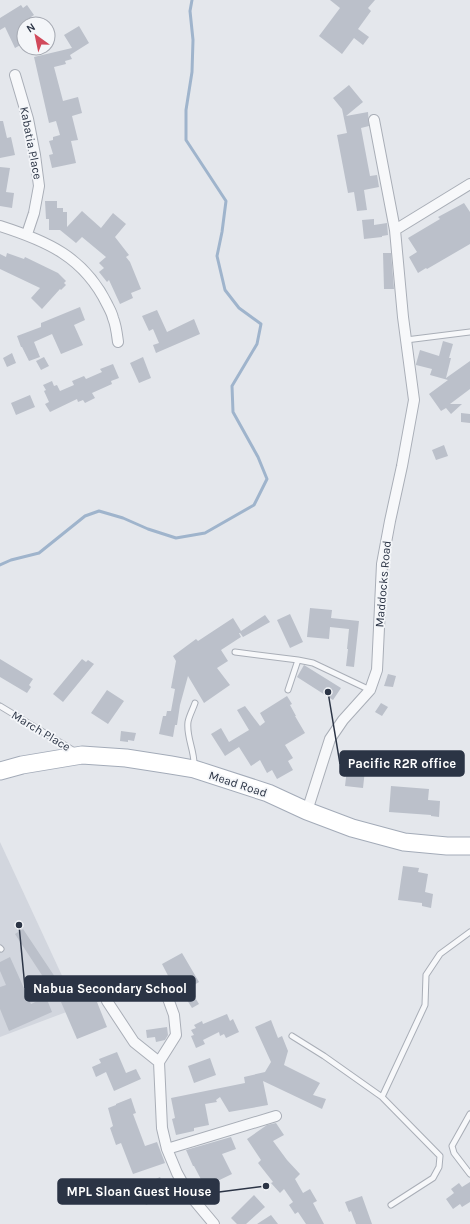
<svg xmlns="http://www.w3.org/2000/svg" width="470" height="1224" viewBox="0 0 470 1224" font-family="Karla,sans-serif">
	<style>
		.built { fill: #d2d6de }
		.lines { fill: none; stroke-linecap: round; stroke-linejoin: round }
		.stream { stroke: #9fb4cc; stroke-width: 3 }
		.building { fill: #bbc0ca }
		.lane-casing { stroke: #a9aeb7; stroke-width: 7 }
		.street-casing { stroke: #a9aeb7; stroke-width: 12 }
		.primary-casing { stroke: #a3abb8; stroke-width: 19 }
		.lane { stroke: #f7f8fa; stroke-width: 5 }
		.street { stroke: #f7f8fa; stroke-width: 10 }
		.primary { stroke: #fff; stroke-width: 17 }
		.labels { text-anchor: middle; stroke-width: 3.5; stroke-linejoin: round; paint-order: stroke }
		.street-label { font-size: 12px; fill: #2b3445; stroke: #f4f6f9 }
		.leader { fill: none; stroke: #2b3445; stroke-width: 1.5 }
		.callout-dot { fill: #2b3445; stroke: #f4f6f9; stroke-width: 1.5 }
		.callout { fill: #2b3445; stroke: #2b3445; stroke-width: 1.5 }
		.callout-label { font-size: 13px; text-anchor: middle; font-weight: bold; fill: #fff }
	</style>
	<rect width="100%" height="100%" fill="#e4e7ec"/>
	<!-- built -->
	<path class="built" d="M0,842L77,1008L0,1037Z"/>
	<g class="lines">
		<!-- stream -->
		<path class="stream" d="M0,565L11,560L39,553L85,516L99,511L123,518L148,529L176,538L205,533L254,505L267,479L258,457L233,412L232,386L257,344L261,324L239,308L225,290L217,256L222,232L226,201L186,140V110L192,72L193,40L190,11L192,0"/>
	</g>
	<!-- building -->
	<path class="building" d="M330,0H375L368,8L371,11L358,29L369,37L363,45L354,38L342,54L319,36L340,8Z
		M21,5L23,8L27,5L34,15L31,17L34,24H24V43L15,48L5,27L0,30V18Z
		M79,26L89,43L70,55L72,59L65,61L66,64L54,67L63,101L78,97L82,113L72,116L78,140L71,141L76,163L52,168L49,155L53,154L49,141L53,140V137L60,135L56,121L49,123L34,57L72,48L64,35Z
		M349,85L363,102L346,116L368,112L369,126L361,128L370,176L377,175L379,187L364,190L367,210L357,211L354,192L348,193L337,135L347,133L342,109L333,98Z
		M0,121H3L7,138L11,137L15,155L0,158Z
		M0,167L10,168L6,192L14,193L12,208L0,206Z
		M45,201H57V208H63V212H67V227L82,211L101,228L113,213L126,224L115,237L129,255L126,257L130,262L141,289L131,293L133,298L120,304L109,280L107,282L99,272L104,268L99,263L106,257L82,237L76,243L60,230H49V219H46Z
		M464,203L470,212V244L427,269L426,268L418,273L409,257L417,252L408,238L440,219L438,217Z
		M374,219V225L387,223L388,235L382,236V237L364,239L362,220Z
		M7,253L24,259L25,257L58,273L66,281L64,283L66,285L61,290L60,289L42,309L31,298L40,288L0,269V254L6,257Z
		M383,253H391L394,289H384Z
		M80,307L85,320L74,325L83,345L61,354L52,334L34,342L40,357L29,361L22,347H21L17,336L41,327V323Z
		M157,310L167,332L194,319L200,334L156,353L153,345L159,343L153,329L149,331L142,316Z
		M443,341L453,344L449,358H451L446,378L470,361V389L450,404H462L451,414L446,408L441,411L429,394L448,380L430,375L432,369L416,365V364L420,350L439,356Z
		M12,353L16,363L7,367L3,358Z
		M44,357L49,366L41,370L36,361Z
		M143,357L151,378L139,383L130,363Z
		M113,364L119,378L111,381L112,384L92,393L95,398L85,403L83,400L78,402L77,399L50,412L45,404L49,402L44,391L46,390L43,385L52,381L54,386L57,385L60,391L74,385L72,381L84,376L86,379L102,372L100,369Z
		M30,395L35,407L16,415L11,403Z
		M461,413L470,414V423L461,422Z
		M444,445L448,456L436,460L432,450Z
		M310,608L332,610L331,618L359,621L354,667L346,666L348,649H347L349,629L330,627L329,639L307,637Z
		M290,614L303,642L290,648L277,620Z
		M265,615L270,622L243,637L240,633H239L241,637L221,650L228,661L217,668L230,685L204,703L188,676L180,705L177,725H175L173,737L159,734L163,716H166L167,711H171L175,689L171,688L176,661L173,656L196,639L198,641L233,618L241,631Z
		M0,659L33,679L29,685L31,687L27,693L0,677Z
		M82,659L86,662L88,660L94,664L63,702L53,694Z
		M304,665L341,688L333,700L297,677Z
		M388,674L396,676L393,687L384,686Z
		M107,690L124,701L108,724L91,713Z
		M287,696L292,704L290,705L296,716H295L305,733L285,745L293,758L288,761L293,770L277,779L272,770L267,773L260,760L251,766L239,747L225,756L211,734L221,728L229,742L249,730L237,710L245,706L260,726L265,722L260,713Z
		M381,703L388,707L382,716L375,712Z
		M121,731L136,733L134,741L128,740V742L120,741Z
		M347,769L365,770L363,788L345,786Z
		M391,786L429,789L428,800L440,801L439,817L431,816V815L389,812Z
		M403,866L419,868L418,872L428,874L425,892L433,894L431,908L422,906V903L398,900Z
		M23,929L59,983L51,989L15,934Z
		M182,953L199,982L189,988L199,1004L192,1008L182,992L178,995L162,964Z
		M10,957L31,1004L46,997L52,1012L9,1031L0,1009V987L6,985L0,971V962Z
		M95,989L100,1001L97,1002L107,1027L77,1039L61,1002Z
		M227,1014L230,1021L233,1019L239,1032L226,1038L224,1034L220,1036L219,1032L203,1040L205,1044L196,1048L191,1036L194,1035L191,1030L196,1028L194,1025L202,1021L203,1024Z
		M271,1020L278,1038L282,1036L288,1051L284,1065L320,1083L313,1095L326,1099L322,1109L263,1081L268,1105L229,1112L220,1097L216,1100L217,1102L205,1104L209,1125L194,1128V1131L176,1135L172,1119L175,1118L171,1098L245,1083L244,1077L265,1072L271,1062L255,1027Z
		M167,1027L168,1035L165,1040L156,1042L155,1037L147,1038L146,1030Z
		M117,1052L126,1073L136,1069L141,1079L114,1091L106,1072L96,1077L92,1067L101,1063L99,1059Z
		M210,1058L216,1075L194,1083L188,1066Z
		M131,1098L136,1113L133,1114L145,1146L157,1142L165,1163L133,1174L121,1143L116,1145L110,1128L113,1126L108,1108L116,1105V1104Z
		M276,1123L284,1135L273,1141L287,1160L300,1174L295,1179L303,1193L310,1189L317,1201L313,1203L324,1224H306L298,1212L295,1214L289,1205L293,1202L284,1189L280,1193L271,1183L273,1182L258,1163L261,1160L247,1139L267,1125Z
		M231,1137L236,1149L222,1154L232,1174L205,1187L194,1166H193L186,1150Z
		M160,1177L169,1194L146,1205L137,1188Z
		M470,1182V1202L462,1207L460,1204L453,1209L446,1199L454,1193L451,1189L459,1183L462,1187Z
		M254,1195L265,1207L246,1224H237L231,1218Z
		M362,1196L372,1224H356L351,1211L349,1212L345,1202Z
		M271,1215L278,1224H257Z"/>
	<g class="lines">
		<defs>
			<path id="lane" d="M406,340L470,332
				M235,652L298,660
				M288,690L298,660L313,663L370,690
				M0,706L76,752
				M194,766C195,751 186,737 188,722C189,716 193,709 195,703
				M0,948L1,949
				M292,1036L324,1056L382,1097
				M470,1114L452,1146L454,1153L470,1174
				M391,1205L433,1178L439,1167L440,1156L382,1097L425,1005L426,975L440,954L470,932"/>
			<path id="street" d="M15,75L28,119L35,155L39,186L34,213L27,234
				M0,226C47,241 84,257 107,304C109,308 112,313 113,318C116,325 117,334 118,342
				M395,230L470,184
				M307,811L330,739L343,720L370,690L377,670L382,564L390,521L402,466L414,400L403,317L395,230L374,120
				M162,982L174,1015L176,1035L159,1062L162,1128L167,1149L177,1173L188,1193L214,1224
				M107,1001L134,1042L159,1062
				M167,1149L276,1116"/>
			<path id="primary" d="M0,771L22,765L82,755L126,758L171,765L194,769L268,793L307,811L352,828L404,842L447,846H470"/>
		</defs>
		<!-- lane casing -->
		<use href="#lane" class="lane-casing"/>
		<!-- street casing -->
		<use href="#street" class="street-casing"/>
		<!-- primary casing -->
		<use href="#primary" class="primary-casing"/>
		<!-- lane -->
		<use href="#lane" class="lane"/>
		<!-- street -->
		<use href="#street" class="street"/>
		<!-- primary -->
		<use href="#primary" class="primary"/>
	</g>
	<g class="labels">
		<!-- street labels -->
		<g class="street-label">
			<text transform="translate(31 143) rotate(79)" y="4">Kabatia Place</text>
			<text transform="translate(383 584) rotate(-85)" y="4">Maddocks Road</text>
			<text transform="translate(41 731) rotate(31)" y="4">March Place</text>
			<text transform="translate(238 784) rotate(18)" y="4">Mead Road</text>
		</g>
	</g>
	<!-- callouts -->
	<path class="leader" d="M328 692L340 764M19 925L25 988M266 1186L219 1192"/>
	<g class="callout-dot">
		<circle cx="328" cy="692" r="4"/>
		<circle cx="19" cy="925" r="4"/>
		<circle cx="266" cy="1186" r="4"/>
	</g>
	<g class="callout">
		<rect x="340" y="751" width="124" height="25" rx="4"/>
		<rect x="25" y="976" width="170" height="25" rx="4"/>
		<rect x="58" y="1179" width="161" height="25" rx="4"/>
	</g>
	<g class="callout-label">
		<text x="402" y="768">Pacific R2R office</text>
		<text x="110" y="993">Nabua Secondary School</text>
		<text x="139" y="1196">MPL Sloan Guest House</text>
	</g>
	<!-- north arrow -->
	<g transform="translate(36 36) rotate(327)"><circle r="19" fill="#f4f6f9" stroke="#a4a8b1"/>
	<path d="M0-3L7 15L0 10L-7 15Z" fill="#d1495b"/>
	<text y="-6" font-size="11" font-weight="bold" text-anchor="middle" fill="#2b3445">N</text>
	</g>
</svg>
